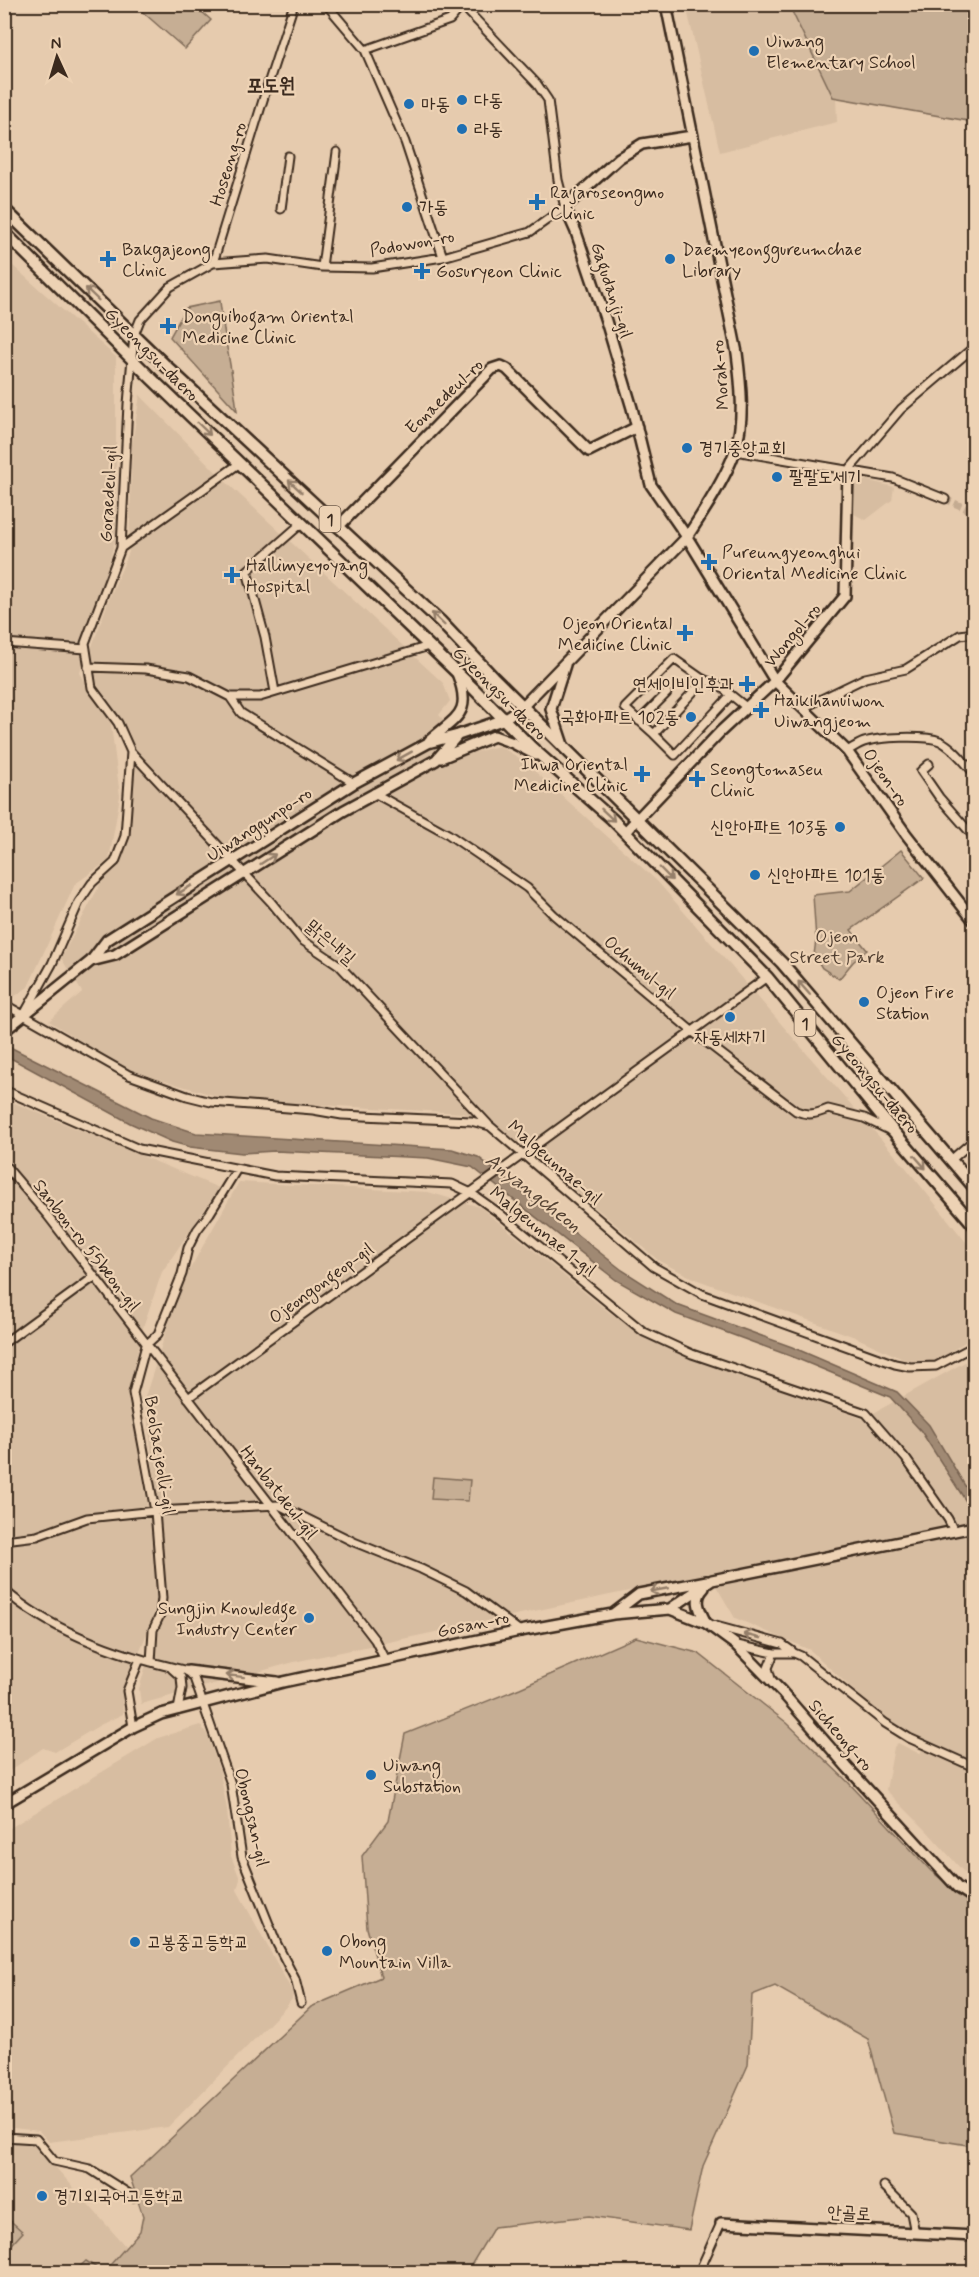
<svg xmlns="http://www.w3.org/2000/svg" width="979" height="2277" viewBox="0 0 979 2277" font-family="Mynerve,'Poor Story',sans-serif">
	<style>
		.built { fill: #d7bda1 }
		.green { fill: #c6ae94; stroke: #806c59; stroke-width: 1.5 }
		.water { fill: #a08973; stroke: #786351; stroke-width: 1.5 }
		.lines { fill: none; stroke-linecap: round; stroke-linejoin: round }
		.street-tunnel { stroke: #c4ab91; stroke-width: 7; stroke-dasharray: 7 3.5; stroke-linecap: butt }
		.street-casing { stroke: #3b2a1e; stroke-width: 11 }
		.secondary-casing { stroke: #3b2a1e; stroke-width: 14 }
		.primary-casing { stroke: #3b2a1e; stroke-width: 15 }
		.street { stroke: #edd2b4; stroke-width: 7 }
		.secondary { stroke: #edd2b4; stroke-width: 9 }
		.primary { stroke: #edd2b4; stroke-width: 10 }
		.oneway { stroke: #947e69 }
		.poi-dot { fill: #1f6fb2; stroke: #edd2b4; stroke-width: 2 }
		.labels { text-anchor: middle; stroke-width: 4.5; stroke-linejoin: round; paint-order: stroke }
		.shield { fill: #edd2b4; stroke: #705c4b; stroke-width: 1.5 }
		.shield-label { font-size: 16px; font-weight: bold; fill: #3b2a1e }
		.poi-label { font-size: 18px; fill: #3b2a1e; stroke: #edd2b4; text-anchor: start }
		.street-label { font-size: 18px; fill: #3b2a1e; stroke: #edd2b4 }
		.park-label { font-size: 18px; fill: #503e30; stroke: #edd2b4 }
		.neighbourhood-label { font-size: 20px; font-weight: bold; fill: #3b2a1e; stroke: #edd2b4 }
		.water-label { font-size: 20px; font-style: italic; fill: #544233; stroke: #edd2b4 }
	</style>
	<rect width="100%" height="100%" fill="#e6cbae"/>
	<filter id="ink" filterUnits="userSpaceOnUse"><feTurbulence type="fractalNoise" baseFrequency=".0167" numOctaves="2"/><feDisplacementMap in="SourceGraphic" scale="12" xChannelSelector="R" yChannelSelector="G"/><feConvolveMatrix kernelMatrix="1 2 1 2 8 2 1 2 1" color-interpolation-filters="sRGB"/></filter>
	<g filter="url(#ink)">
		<!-- built -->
		<path class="built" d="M686,5H789L833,97H836L837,122L720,152Z
			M4,258L116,357V536L80,673L111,724L120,796L109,860L75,884L28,987L5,1003Z
			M140,395L226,482L443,683L450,701L439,715L475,752L499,746L521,759L657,881L907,1169L974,1252V1338L968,1340L935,1362L905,1360L855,1337L695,1279L659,1261L494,1122L462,1113L230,1100L127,1070L49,1021L82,992L61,958L103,879L115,870L124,851L134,750L129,732L93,678L91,649L111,594L129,552L132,444Z
			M866,480L894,487L892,500L866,520L854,514L855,486Z
			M5,1099L219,1188L162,1272L144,1324L128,1393L153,1537L158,1597L149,1629L122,1692L123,1714L100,1725L55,1752L43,1748L5,1774Z
			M239,1182L428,1192L480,1207L610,1313L672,1351L863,1419L974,1357V1881L962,1870L927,1831L886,1790L894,1747L898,1743L920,1754L926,1741L901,1729L859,1695L810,1650L735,1618L709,1574L294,1662L141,1704L139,1689L166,1597L163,1549L145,1397L181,1285Z
			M200,1725L207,1734L220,1772L227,1810L231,1856L240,1879L237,1890L293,1993L292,1999L285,2008L168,2127L49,2142L39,2131L5,2127V1831L158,1738Z
			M5,2141L35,2144L126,2247L104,2272L86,2261L74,2272H5Z"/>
		<!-- green -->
		<path class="green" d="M139,5H194L211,20L185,49L137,7Z
			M789,5H974V122L833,97Z
			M220,301C224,338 233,374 237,411L170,337L186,308Z
			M901,850L924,878L851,930L867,950L853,962L839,979L822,968L814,955L816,940L813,895L850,891Z
			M433,1477L470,1480L468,1501L431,1499Z
			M636,1637L698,1653L787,1723L848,1782L931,1871L974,1905V2146L894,2133L868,2039L775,1986L752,1995L748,2065L703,2166L689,2230L589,2216L494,2227L467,2272H104L140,2231L143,2216L130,2177L311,2007L381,1977L367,1928L362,1856L388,1821L405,1734L520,1688Z
			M4,2215L23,2232L5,2252H4Z
			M86,2261L103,2272H74Z"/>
		<!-- water -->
		<path class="water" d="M4,1044L151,1118L196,1133L452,1149L478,1157L622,1270L677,1305L792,1347L897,1392L929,1425L974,1501V1514L921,1431L890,1397L793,1357L676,1314L616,1280L472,1167L428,1158L275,1151L242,1153L190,1147L172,1142L130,1123L5,1055Z"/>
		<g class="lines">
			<!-- street-tunnel -->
			<path class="street-tunnel" d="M945,499L974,512"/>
			<defs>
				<path id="street" d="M326,4L365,50L405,142L443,257
					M365,50L450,20L462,6
					M281,209L288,156
					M213,263L267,87L294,4
					M322,267L337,152
					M735,451L893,478L945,499
					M848,471L901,409L974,347
					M121,548L240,463
					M4,643L86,649
					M88,667L146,669L189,676L230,697H260L429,646
					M704,680L654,734L625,708L674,659L701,678L721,687L746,707
					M275,692L265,637L247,571L302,523
					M230,697L241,713L354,783
					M803,708L865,678L906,669L960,635L974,633
					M639,721L667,693
					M654,734L675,755L731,695
					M847,751C853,748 858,744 864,742C879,737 925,735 940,741C953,747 965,763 974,773
					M131,752L271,902L302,940L339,965L488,1124
					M929,764L921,771L939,797L974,837
					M374,793L448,834L527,888L554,915L693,1032L796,1111C808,1116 816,1114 828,1109L864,1118L889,1130
					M4,1004L129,1075L187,1096L211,1102L313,1110L342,1115L471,1121L490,1126L654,1267L702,1294L895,1364L910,1367L936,1366L974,1346
					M26,1011L52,964L79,902L92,883L115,862L125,836L131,752L118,723L92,688L85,643L121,548L128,404L134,335L140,320L170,287L213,263L268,259L322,267L372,268L443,257L530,232L565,207L558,180L548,100L537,84L461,4
					M4,1090L139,1149L154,1152L275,1176L452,1184L471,1193L499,1213L644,1332L692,1354L866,1413L906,1459L948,1519L954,1531
					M951,1160L974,1140
					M4,1164L48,1216L375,1640L385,1660
					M4,1343L94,1277
					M188,1398L767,977
					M4,1540L37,1536L87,1518L155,1511L279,1505L354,1542L421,1569L466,1591L520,1631
					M4,1590C54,1634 124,1657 188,1671L194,1678L231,1784L242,1857L277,1944L295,1979L301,2003
					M712,1625L782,1644L792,1651
					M737,1645L774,1653H794L801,1656L885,1723L909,1738L974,1767
					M151,1662L153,1630L160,1615L162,1598L155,1511L133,1393L146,1345L158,1334L182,1274L188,1248L197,1230L210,1213L237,1169
					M172,1669L181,1677L182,1688L178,1710
					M771,1679L768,1668L774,1653
					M133,1727L127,1691L140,1659
					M4,2137L36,2139L54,2161L90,2169L134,2197
					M884,2186L911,2213L915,2233
					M699,2272L721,2223"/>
				<path id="secondary" d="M692,136L642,144L619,158L565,207L576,232L606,321L632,408L651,485L687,537L775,681L847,751L906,834L974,921
					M338,527L492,369L501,366L507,369L589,451L637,427
					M429,741C457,716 473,714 457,673
					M563,745L551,709L565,665
					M441,758L494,736L513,743L536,755
					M625,832L720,732L775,681L845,596L848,471
					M91,961L115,955L343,811L436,760L457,736
					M4,1031L91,961L107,940L354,783L428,743L458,735L502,720L523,706L687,537C703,513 726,478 735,451C745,420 741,384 737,353L666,4
					M704,1588C693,1599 700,1611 706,1623
					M670,1609L706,1623L736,1645L782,1692L847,1767L957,1887L974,1898
					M614,1613L639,1594L707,1581
					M188,1671L277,1682
					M4,1804L133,1727L161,1714L283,1682L520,1631L613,1614L670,1609L712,1580L974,1527
					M721,2223L974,2236"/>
				<path id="primary" d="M4,209L165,365L440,621L493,677L782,963L974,1187
					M4,232L152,379L474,689L531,747L612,819L767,977L894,1132L974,1225"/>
			</defs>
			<!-- street casing -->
			<use href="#street" class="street-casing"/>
			<!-- secondary casing -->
			<use href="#secondary" class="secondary-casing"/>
			<!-- primary casing -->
			<use href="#primary" class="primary-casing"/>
			<!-- street -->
			<use href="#street" class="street"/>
			<!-- secondary -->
			<use href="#secondary" class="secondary"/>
			<!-- primary -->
			<use href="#primary" class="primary"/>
		</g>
		<!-- one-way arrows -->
		<defs><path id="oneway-shaft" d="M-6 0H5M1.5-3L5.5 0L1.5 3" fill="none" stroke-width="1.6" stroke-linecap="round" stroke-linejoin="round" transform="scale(1.5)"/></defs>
		<g class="oneway">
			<use href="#oneway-shaft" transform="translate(92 294) rotate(-136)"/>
			<use href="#oneway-shaft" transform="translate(204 429) rotate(44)"/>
			<use href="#oneway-shaft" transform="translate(295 486) rotate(-137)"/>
			<use href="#oneway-shaft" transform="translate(438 619) rotate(-136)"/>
			<use href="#oneway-shaft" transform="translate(404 756) rotate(151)"/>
			<use href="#oneway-shaft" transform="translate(608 815) rotate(43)"/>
			<use href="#oneway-shaft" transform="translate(268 859) rotate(-33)"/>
			<use href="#oneway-shaft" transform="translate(666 874) rotate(46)"/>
			<use href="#oneway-shaft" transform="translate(184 890) rotate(149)"/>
			<use href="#oneway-shaft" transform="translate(804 988) rotate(-131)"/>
			<use href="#oneway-shaft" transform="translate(920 1162) rotate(49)"/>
			<use href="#oneway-shaft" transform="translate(659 1590) rotate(169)"/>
			<use href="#oneway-shaft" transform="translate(752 1636) rotate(-165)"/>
			<use href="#oneway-shaft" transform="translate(235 1676) rotate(-173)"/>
		</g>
	</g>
	<!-- markers -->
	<g class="poi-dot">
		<circle cx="754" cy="51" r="6"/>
		<circle cx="462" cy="100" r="6"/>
		<circle cx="409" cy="104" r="6"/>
		<circle cx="462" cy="129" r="6"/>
		<path d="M534 193h6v6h6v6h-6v6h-6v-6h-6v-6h6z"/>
		<circle cx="407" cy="207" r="6"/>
		<path d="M105 250h6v6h6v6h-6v6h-6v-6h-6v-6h6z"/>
		<circle cx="670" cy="259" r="6"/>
		<path d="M419 262h6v6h6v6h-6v6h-6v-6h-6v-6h6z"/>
		<path d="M165 317h6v6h6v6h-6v6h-6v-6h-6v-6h6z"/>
		<circle cx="687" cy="448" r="6"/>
		<circle cx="777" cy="477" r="6"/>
		<path d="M706 553h6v6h6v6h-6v6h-6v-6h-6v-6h6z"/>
		<path d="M229 566h6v6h6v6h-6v6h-6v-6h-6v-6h6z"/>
		<path d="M682 624h6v6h6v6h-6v6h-6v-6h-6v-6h6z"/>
		<path d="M744 675h6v6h6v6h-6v6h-6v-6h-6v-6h6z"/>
		<path d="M758 701h6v6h6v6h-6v6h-6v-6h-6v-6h6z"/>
		<circle cx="691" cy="717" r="6"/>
		<path d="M639 765h6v6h6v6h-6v6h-6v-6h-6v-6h6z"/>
		<path d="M694 770h6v6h6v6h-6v6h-6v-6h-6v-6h6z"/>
		<circle cx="840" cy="827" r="6"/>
		<circle cx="755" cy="875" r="6"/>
		<circle cx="864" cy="1002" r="6"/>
		<circle cx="730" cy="1017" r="6"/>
		<circle cx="309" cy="1618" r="6"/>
		<circle cx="371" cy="1775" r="6"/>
		<circle cx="135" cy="1942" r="6"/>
		<circle cx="327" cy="1951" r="6"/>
		<circle cx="42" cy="2196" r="6"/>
	</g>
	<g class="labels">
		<!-- shield labels -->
		<g class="shield">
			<rect x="319.5" y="506" width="21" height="26" rx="4.5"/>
			<rect x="794.5" y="1010" width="21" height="26" rx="4.5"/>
		</g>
		<g class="shield-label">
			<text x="330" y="525">1</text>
			<text x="805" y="1029">1</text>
		</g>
		<!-- poi labels -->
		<g class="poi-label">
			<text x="766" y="47">Uiwang<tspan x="766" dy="21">Elementary School</tspan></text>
			<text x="474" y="106">다동</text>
			<text x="421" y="110">마동</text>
			<text x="474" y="135">라동</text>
			<text x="550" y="198">Rajaroseongmo<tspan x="550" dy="21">Clinic</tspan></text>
			<text x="419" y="213">가동</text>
			<text x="122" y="255">Bakgajeong<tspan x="122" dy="21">Clinic</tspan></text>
			<text x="682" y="255">Daemyeonggureumchae<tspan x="682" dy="21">Library</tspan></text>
			<text x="436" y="277">Gosuryeon Clinic</text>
			<text x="182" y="322">Donguibogam Oriental<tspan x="182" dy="21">Medicine Clinic</tspan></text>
			<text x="699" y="454">경기중앙교회</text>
			<text x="789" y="483">팔팔도세기</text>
			<text x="722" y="558">Pureungyeonghui<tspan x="722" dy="21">Oriental Medicine Clinic</tspan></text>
			<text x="246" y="571">Hallimyeyoyang<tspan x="246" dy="21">Hospital</tspan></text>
			<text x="672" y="629" text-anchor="end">Ojeon Oriental<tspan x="672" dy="21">Medicine Clinic</tspan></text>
			<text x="734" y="690" text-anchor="end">연세이비인후과</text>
			<text x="774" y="706">Haikihanuiwon<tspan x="774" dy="21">Uiwangjeom</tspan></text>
			<text x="679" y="723" text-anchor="end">국화아파트 102동</text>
			<text x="628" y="770" text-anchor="end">Ihwa Oriental<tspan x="628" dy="21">Medicine Clinic</tspan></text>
			<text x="710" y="775">Seongtomaseu<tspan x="710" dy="21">Clinic</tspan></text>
			<text x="828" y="833" text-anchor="end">신안아파트 103동</text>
			<text x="767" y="881">신안아파트 101동</text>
			<text x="876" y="998">Ojeon Fire<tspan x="876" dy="21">Station</tspan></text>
			<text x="730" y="1043" text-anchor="middle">자동세차기</text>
			<text x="297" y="1614" text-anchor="end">Sungjin Knowledge<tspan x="297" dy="21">Industry Center</tspan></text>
			<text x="383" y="1771">Uiwang<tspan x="383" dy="21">Substation</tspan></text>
			<text x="339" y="1947">Obong<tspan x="339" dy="21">Mountain Villa</tspan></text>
			<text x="147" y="1948">고봉중고등학교</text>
			<text x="54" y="2202">경기외국어고등학교</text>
		</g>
		<!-- street labels -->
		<g class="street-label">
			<text transform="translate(228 164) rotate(-73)" y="6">Hoseong-ro</text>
			<text transform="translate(412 243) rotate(-10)" y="6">Podowon-ro</text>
			<text transform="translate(612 290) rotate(72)" y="6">Gagudanji-gil</text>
			<text transform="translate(152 354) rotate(45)" y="6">Gyeongsu-daero</text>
			<text transform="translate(720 375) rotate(-95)" y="6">Morak-ro</text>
			<text transform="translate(444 396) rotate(-44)" y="6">Eonaedeul-ro</text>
			<text transform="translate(108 494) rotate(-87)" y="6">Goraedeul-gil</text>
			<text transform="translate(792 635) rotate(-50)" y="6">Wongol-ro</text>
			<text transform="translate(500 693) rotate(45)" y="6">Gyeongsu-daero</text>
			<text transform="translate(886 777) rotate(55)" y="6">Ojeon-ro</text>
			<text transform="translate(259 824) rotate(-33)" y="6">Uiwanggunpo-ro</text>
			<text transform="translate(331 942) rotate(40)" y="6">맑은내길</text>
			<text transform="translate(640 967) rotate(40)" y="6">Ochumul-gil</text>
			<text transform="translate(875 1083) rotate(50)" y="6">Gyeongsu-daero</text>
			<text transform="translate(555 1162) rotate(41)" y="6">Malgeunnae-gil</text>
			<text transform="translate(543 1231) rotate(39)" y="6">Malgeunnae 1-gil</text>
			<text transform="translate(87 1245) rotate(52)" y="6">Sanbon-ro 55beon-gil</text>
			<text transform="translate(321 1283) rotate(-36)" y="6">Ojeongongeop-gil</text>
			<text transform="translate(160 1455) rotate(81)" y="6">Beolsaejeolli-gil</text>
			<text transform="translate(279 1492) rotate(52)" y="6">Hanbatdeul-gil</text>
			<text transform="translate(473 1624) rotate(-12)" y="6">Gosan-ro</text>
			<text transform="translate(841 1735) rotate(49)" y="6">Sicheong-ro</text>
			<text transform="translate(252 1817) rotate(77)" y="6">Obongsan-gil</text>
			<text transform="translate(849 2213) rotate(3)" y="6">안골로</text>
		</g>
		<!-- park labels -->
		<g class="park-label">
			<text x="837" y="942">Ojeon<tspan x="837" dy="21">Street Park</tspan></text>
		</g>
		<!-- neighbourhood labels -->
		<g class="neighbourhood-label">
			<text x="271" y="92">포도원</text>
		</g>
		<!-- water labels -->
		<g class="water-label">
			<text transform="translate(534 1192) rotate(38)" y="7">Anyangcheon</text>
		</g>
	</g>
	<!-- margin -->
	<rect width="979" height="2277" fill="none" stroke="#edd2b4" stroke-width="24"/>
	<rect x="12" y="12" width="955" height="2253" fill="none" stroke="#3b2a1e" stroke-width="2" filter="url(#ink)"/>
	<!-- north arrow -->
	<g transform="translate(57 57) rotate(356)" stroke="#edd2b4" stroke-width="4.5" paint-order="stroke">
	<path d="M0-4.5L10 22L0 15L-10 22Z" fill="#3b2a1e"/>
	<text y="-9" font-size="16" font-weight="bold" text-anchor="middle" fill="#3b2a1e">N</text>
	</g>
</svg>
